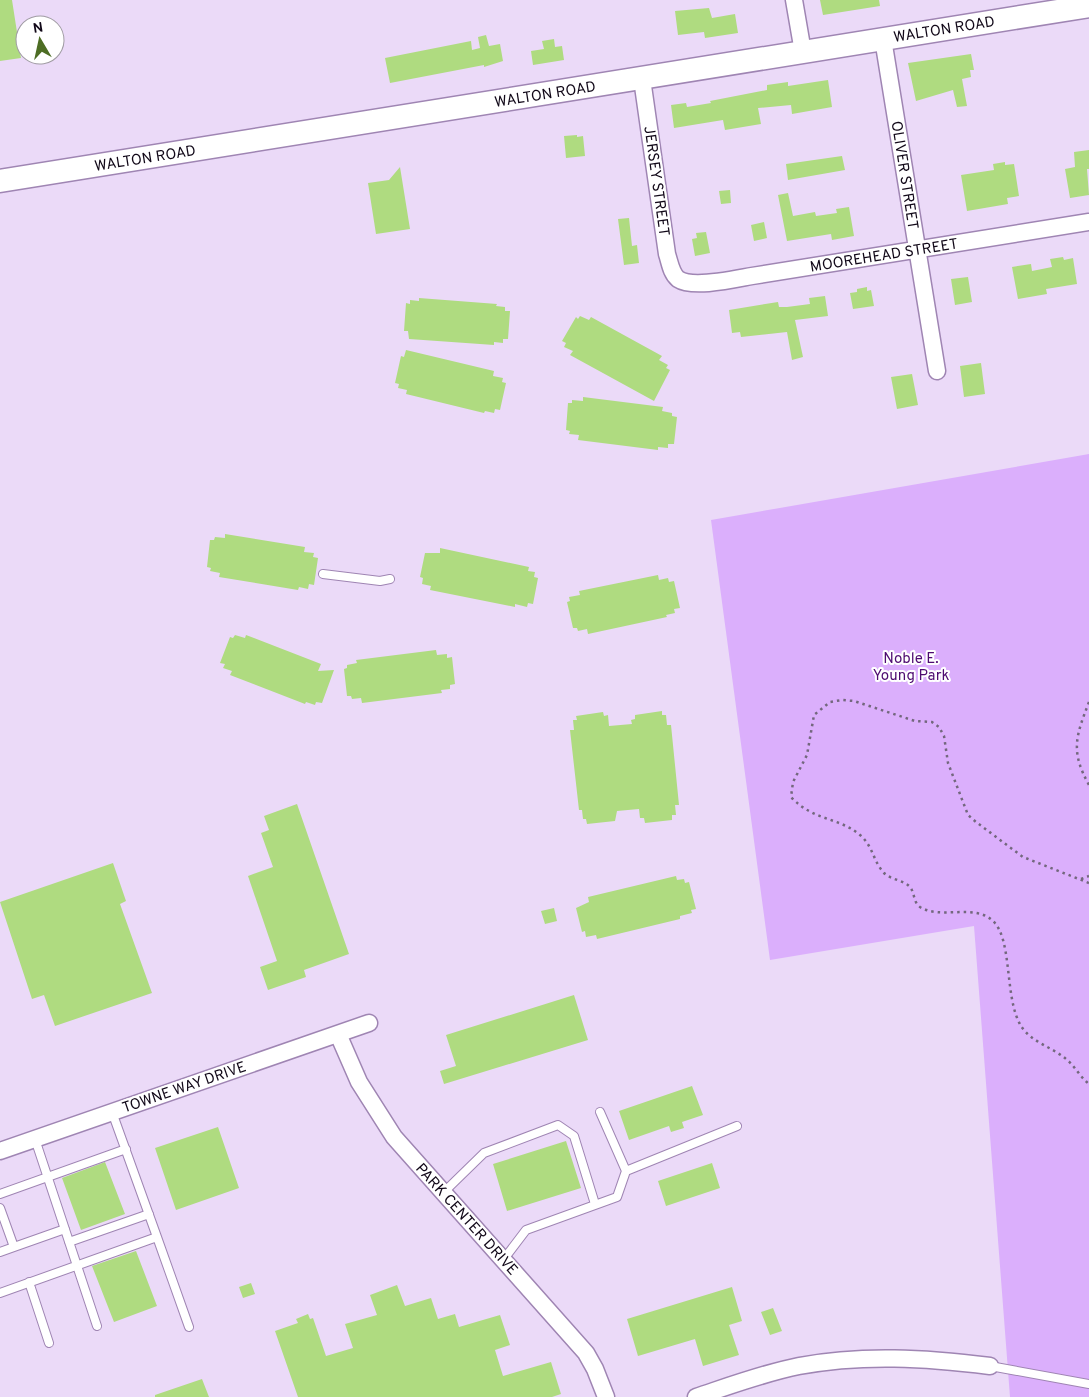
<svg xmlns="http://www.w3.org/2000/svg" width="1089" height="1397" viewBox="0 0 1089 1397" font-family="Overpass,sans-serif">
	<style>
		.green { fill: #dbaffc }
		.building { fill: #afdb80 }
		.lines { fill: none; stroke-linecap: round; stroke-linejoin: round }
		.lane-casing { stroke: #9f85b3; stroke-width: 10 }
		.street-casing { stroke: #9f85b3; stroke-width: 19 }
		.secondary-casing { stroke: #9f85b3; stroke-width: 25 }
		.path { stroke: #73677d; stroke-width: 2.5; stroke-dasharray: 2.5 4; stroke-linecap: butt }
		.lane { stroke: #fff; stroke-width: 8 }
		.street { stroke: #fff; stroke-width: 16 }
		.secondary { stroke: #fff; stroke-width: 22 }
		.labels { text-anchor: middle; stroke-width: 4; stroke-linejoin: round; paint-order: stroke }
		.street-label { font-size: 15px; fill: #110818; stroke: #fff }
		.park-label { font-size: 15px; fill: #4e0b71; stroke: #fff }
	</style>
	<rect width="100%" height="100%" fill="#ebdaf8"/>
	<!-- green -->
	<path class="green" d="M1089,454V1397H1010L974,926L770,960L711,520Z"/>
	<!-- building -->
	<path class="building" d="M0,0H12L21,58L0,61Z
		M820,0H879L880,6L823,15Z
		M709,8L712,18L735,14L738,33L705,38L704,32L678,35L675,11Z
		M486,35L489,46L500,44L503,61L484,67V65L390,83L385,58L471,41L472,50L480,48L478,37Z
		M554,39L555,47L562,46L564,60L533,65L531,51L544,49L542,41Z
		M971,54L974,70H970L971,77L962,79L967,106L957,107L953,90L916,101L908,63Z
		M828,80L832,107L792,114L791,105L758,108L761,124L725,130L723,120L674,128L671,105L686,103L687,107L711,103L710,101L767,90V85L788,82V86Z
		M577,135V137L583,136L585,156L566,158L564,136Z
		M1089,150V169H1087L1089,195L1070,198L1065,169L1075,167L1074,152Z
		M842,156L845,170L788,180L786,164Z
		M1005,162V165L1014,164L1019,196L1007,198L1008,204L967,211L961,175L994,170L993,164Z
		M400,167L410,229L376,234L368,183L389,180Z
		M730,190L731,203L721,204L719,191Z
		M788,193L793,216L815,212L816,216L837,213L836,209L849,207L854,236L832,240L831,234L787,241L778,195Z
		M629,218L632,246L637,245L639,263L624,265L618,219Z
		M764,222L767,238L754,241L751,225Z
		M706,232L710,253L695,256L692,239L697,238L696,233Z
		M1063,257L1064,260L1073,258L1077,284L1046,289L1047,294L1018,299L1012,267L1031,264L1032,271L1052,267L1050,259Z
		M968,277L972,302L955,305L951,279Z
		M867,287V291L871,290L874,306L853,309L850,293L857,292V289Z
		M825,296L828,316L795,320L803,357L792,360L787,332L741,337L740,332L732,333L729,310L778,302L779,307H787L810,304L809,298Z
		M419,298L497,304L496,306L505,307V311H510L508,339H503V343L494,342V345L409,339L408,331H404L406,303L410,304V300L419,301Z
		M580,316L589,320L591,317L662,356L659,360L668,365L666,368L670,370L654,401L570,355L573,351L564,347L566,343L562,341L576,317L578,319Z
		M406,350L494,371L493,376L503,378L502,382L506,383L500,410L495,409L494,413L485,411L484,413L406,394L407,390L398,388L399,384L395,383L401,356L404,357Z
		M981,363L985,394L964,397L960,366Z
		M912,374L918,405L897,409L891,377Z
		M583,397L663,407L662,411L672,413V416L677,417L674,444H668V448L658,447V450L578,440L579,435L569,434L570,431L566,430L568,403H572V400L583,401Z
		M225,534L305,547L304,552L314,553L313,557L318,558L314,585L309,584L308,589L299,587L298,590L219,577L220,573L210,571L211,568L207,567L210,540H214L215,537L225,538Z
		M440,548L529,567L528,571L535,572L534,577L538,578L533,604L528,603L527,607L515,604V607L430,590L431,586L422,584L423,578L420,577L425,553H440Z
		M658,575L659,580L668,578L669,582L674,581L680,608L674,609L675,613L666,615L667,617L588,634L587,629L578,631L577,628H573L567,602L570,601L569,597L580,595L579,591Z
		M235,635L245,638L246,635L321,664L318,671L334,670L322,703L316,702L315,705L306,702L305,704L230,675L232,671L223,668L225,664L220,663L230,637L233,638Z
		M436,650L437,655L447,654V658L452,657L455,684L450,685V689L441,690L442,693L362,703L361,698L352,699L351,696H347L344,669L347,668V665L357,663L356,660Z
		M662,711V715H666L667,725H671L679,805H675L676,815H672V820L645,823L644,818H640L639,809L617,811L615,821L587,824L586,819H583L582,810H579L570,730H574L573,720H577L576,716L603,712L604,716L608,715L609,726L632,724L631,720L635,719V715Z
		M297,804L349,954L304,970L306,977L268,990L260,967L277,961L248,876L273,867L261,833L269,830L264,816Z
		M113,863L126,901L120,904L152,993L55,1026L44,995L32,999L0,902Z
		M676,876L677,880L684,879L685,883L689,882L696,909L691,910L692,913L680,916V919L597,939L596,935L586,937L585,931L582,932L576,908L589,902L588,897Z
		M554,908L557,921L545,924L541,911Z
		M574,995L588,1040L444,1084L440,1071L456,1066L446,1035Z
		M692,1086L703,1115L682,1122L684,1128L671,1132L669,1126L629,1140L619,1111Z
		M218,1127L239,1188L176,1210L155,1148Z
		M566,1141L581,1188L507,1211L493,1164Z
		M105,1162L125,1214L81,1230L62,1178Z
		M712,1163L720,1188L666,1206L658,1181Z
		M136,1251L157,1306L114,1322L92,1266Z
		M251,1283L255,1294L243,1298L239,1287Z
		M397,1285L405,1306L431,1298L438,1319L455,1314L459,1327L500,1315L510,1345L495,1350L503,1376L551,1362L561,1394L552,1397H298L275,1331L298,1323L296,1319L308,1314L310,1319L313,1318L326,1356L353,1348L345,1324L377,1315L370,1295Z
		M732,1287L742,1321L729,1325L739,1355L703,1366L695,1339L638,1356L627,1319Z
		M773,1308L782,1331L770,1335L761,1312Z
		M202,1379L209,1397H155V1395Z"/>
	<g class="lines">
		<defs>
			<path id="lane" d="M323,574L380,581L390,579
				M112,1112L157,1237
				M600,1112L626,1171
				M35,1139L97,1326
				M444,1192L484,1153L558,1125L574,1136L595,1204
				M0,1194L126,1149
				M0,1208L14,1247L65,1229
				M69,1242L149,1214
				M0,1252L14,1247
				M504,1259L526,1230L617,1197L626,1171L737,1126
				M29,1282L49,1343
				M0,1293L157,1237L189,1327
				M990,1366L1089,1384"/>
			<path id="street" d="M794,0L803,52
				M883,39L937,371
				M642,79L667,254C670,263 671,273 678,279C693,289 735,279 752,276L1089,222
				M338,1034L359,1082L394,1137L586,1353L595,1369L606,1397
				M0,1151L369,1023
				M696,1397C729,1386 764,1373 799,1366C863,1354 926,1358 990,1366"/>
			<path id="secondary" d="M0,181L1089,6"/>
		</defs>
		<!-- lane casing -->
		<use href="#lane" class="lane-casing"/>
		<!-- street casing -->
		<use href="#street" class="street-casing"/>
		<!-- secondary casing -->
		<use href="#secondary" class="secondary-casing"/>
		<!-- path -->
		<path class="path" d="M1089,702C1076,736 1070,751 1089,785
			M1081,879L1089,876
			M1089,883L1023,857L976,822L968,815L948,763L944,736L939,727L932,722L915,721L854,701L842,700L830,702L814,715L807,755L793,782L791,797C813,821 839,817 860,835C873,846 873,861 884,873C891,880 904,880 910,887C915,893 913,902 920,907C941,920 974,903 993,921C1013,940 1004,998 1021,1026C1031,1042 1052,1047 1066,1059C1075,1066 1080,1077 1089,1084"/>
		<!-- lane -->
		<use href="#lane" class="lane"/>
		<!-- street -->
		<use href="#street" class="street"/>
		<!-- secondary -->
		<use href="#secondary" class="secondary"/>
	</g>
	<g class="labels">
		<!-- street labels -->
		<g class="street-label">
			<text transform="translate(944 29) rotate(-9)" y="5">WALTON ROAD</text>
			<text transform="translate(545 94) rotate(-9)" y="5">WALTON ROAD</text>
			<text transform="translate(145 158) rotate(-9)" y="5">WALTON ROAD</text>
			<text transform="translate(905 175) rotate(81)" y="5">OLIVER STREET</text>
			<text transform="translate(657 181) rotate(82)" y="5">JERSEY STREET</text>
			<text transform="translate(884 255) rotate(-9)" y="5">MOOREHEAD STREET</text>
			<text transform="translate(184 1087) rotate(-19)" y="5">TOWNE WAY DRIVE</text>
			<text transform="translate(467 1219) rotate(48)" y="5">PARK CENTER DRIVE</text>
		</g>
		<!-- park labels -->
		<g class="park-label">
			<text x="911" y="663">Noble E.<tspan x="911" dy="17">Young Park</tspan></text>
		</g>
	</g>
	<!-- north arrow -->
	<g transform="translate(40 40) rotate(351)"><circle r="24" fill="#ffffff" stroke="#a09ca3"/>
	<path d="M0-4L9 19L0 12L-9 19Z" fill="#4d6d24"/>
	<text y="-8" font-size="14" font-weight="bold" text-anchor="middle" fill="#110818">N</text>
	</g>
</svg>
